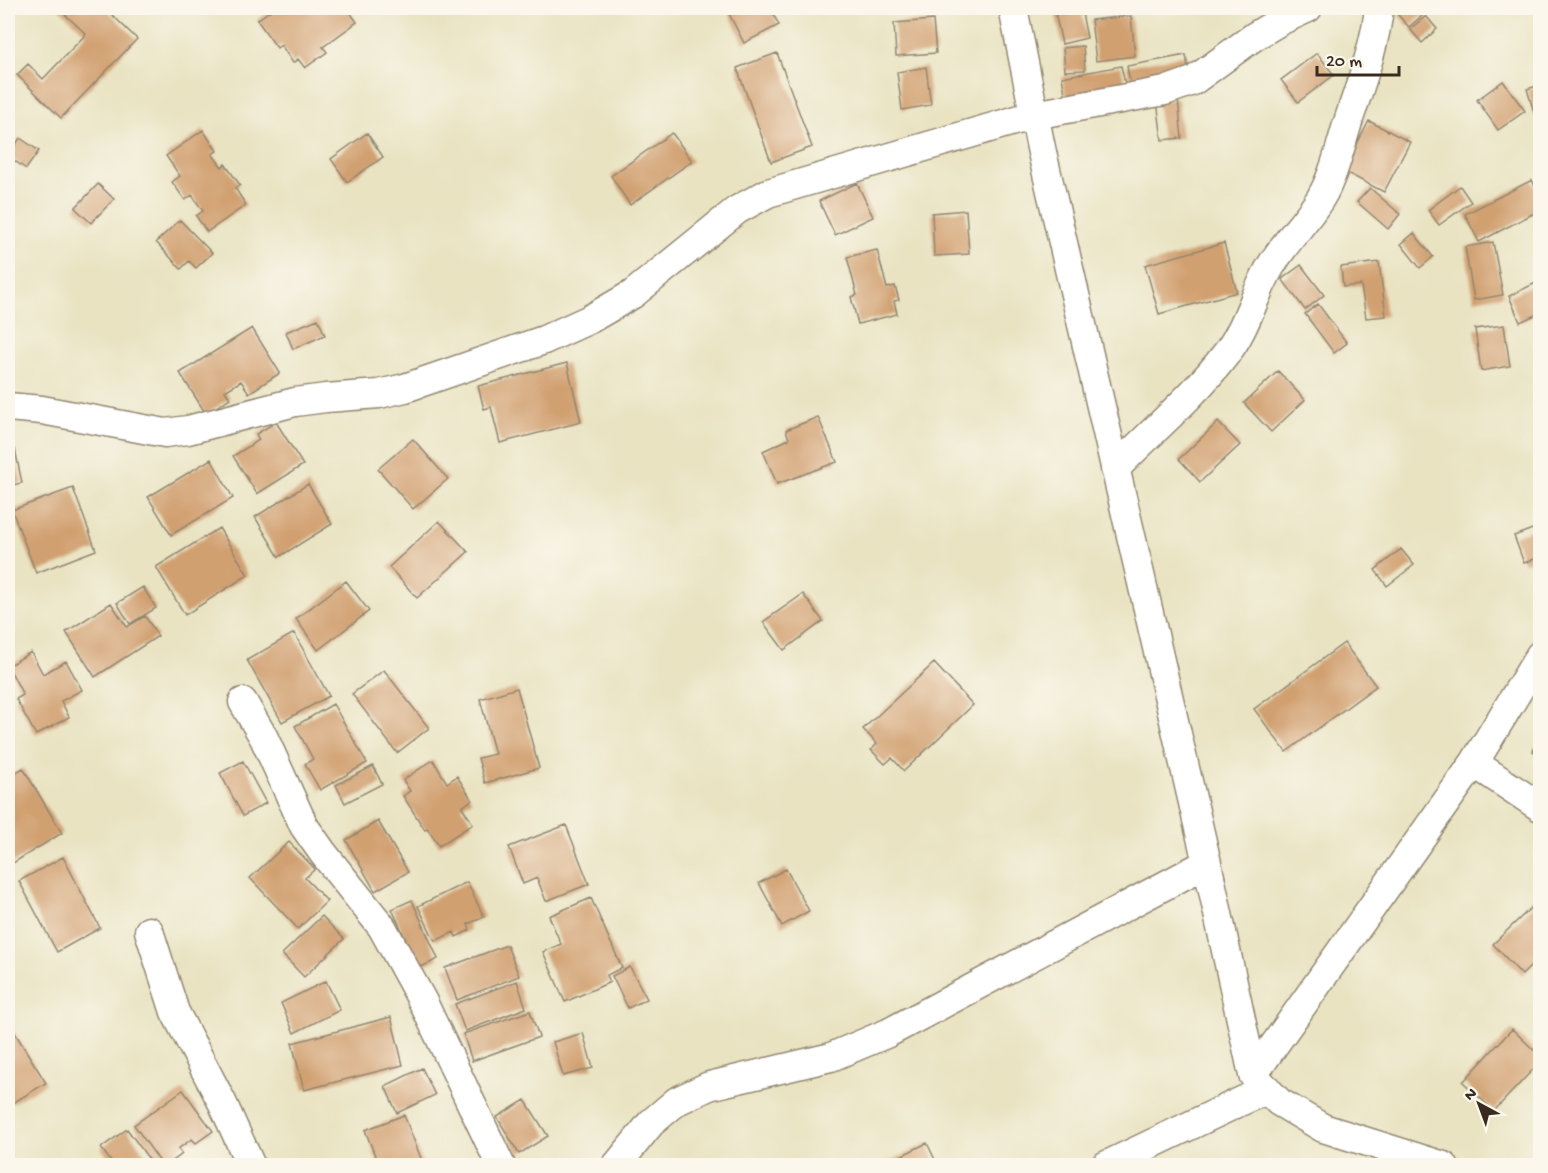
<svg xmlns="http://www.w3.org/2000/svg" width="1548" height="1173" viewBox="0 0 1548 1173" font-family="'Gochi Hand',sans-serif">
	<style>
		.building { fill: #d1a071 }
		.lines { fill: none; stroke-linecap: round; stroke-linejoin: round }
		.minor-casing { stroke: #928670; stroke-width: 31 }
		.minor { stroke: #fff; stroke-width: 28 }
	</style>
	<rect width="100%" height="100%" fill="#fbf7ec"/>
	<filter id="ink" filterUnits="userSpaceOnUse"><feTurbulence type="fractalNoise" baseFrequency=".0167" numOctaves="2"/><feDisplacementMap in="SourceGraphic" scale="12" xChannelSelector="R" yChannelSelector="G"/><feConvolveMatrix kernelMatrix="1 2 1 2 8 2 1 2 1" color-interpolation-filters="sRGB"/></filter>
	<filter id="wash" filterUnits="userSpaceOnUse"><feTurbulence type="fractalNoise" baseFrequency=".008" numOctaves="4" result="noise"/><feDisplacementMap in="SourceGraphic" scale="24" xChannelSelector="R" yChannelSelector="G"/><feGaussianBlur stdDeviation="1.35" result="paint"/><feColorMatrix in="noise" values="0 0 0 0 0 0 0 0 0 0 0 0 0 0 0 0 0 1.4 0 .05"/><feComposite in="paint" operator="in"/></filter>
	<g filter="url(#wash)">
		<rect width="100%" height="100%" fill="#e9e3c2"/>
		<g id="blocks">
			<!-- building -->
			<path class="building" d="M58,8H105L137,39L61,118L17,75L28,64L43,79L86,34Z
				M274,8H347L357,22L323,47L327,52L305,68L298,59L293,63L281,45L277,48L257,20Z
				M726,8H770L779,25L744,43Z
				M1075,8H1081L1087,38L1062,44L1055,12Z
				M1406,8H1431L1409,27L1398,15Z
				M1442,8H1454L1448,14Z
				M1131,16L1135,56L1096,61L1091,20Z
				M1426,16L1437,29L1422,43L1410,29Z
				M933,20L936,53L896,56L894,23Z
				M1083,46L1085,70L1065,71L1063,48Z
				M777,53L812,147L771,162L737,68Z
				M1317,53L1334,75L1298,102L1281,80Z
				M1186,55L1190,77L1131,88L1127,66Z
				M1121,66L1126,88L1066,99L1062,77Z
				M926,67L931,105L902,110L897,72Z
				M1503,81L1525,111L1498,130L1477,100Z
				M1540,85V114L1535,116L1527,89Z
				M1178,99L1182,138L1162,140L1157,101Z
				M1369,121L1410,142L1384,192L1343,171Z
				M203,130L217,151L212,154L222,167L225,164L240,185L235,188L246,205L207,232L196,216L203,211L192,195L185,200L172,182L180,176L166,156Z
				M367,133L383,157L347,182L331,159Z
				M672,133L692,161L630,205L611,176Z
				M20,138L39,151L26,169L8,156Z
				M1532,180L1540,197V210L1479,242L1465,214Z
				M857,183L873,217L835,235L819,201Z
				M98,184L114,199L91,223L75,208Z
				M1460,186L1471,202L1439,225L1428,210Z
				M1370,188L1400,214L1388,229L1357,202Z
				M966,210L969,254L934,256L932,213Z
				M180,220L212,253L196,268L189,261L181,269L156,242Z
				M1414,233L1433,257L1420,268L1401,244Z
				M1493,242L1503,295L1474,300L1465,247Z
				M1224,243L1237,292L1159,314L1145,265Z
				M877,250L887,288L895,286L899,300L894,301L897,314L858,324L851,297L857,295L847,257Z
				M1379,262L1386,316L1366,318L1361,285L1343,287L1341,267Z
				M1301,265L1324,295L1305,310L1282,279Z
				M1540,281V313L1520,322L1509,296Z
				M1318,304L1347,343L1334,353L1305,314Z
				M318,319L325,335L293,349L286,332Z
				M1504,325L1510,366L1481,371L1475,329Z
				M252,328L280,373L249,393L241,381L225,391L230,398L206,414L180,373Z
				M567,363L581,422L500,443L491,407L484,409L478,386Z
				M1278,371L1305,400L1271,432L1244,403Z
				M818,417L837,462L777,484L763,451L789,439L786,430Z
				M276,422L303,465L257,494L233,456L259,440L256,434Z
				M1218,422L1240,445L1200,482L1179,459Z
				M413,439L448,479L413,509L378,469Z
				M15,449L22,483L8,486V450Z
				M211,459L233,498L171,535L148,497Z
				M308,484L332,524L279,557L255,517Z
				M73,488L96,550L36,573L12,510Z
				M439,521L468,552L417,598L389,567Z
				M1540,526V557L1524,563L1514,536Z
				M219,528L248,575L185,615L156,567Z
				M1401,549L1414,565L1387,586L1375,570Z
				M346,581L369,611L318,650L296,619Z
				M143,587L156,608L130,624L117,603Z
				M803,594L823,621L784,650L763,622Z
				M111,603L127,627L145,616L158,636L95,677L66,632Z
				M294,633L329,696L282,722L247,660Z
				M1344,643L1376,686L1286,752L1254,709Z
				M31,652L43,674L66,661L82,690L61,701L69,717L36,735L16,699L23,695L8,666Z
				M934,663L973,705L904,771L892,758L885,764L871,750L877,744L863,729Z
				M384,670L429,728L397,753L352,694Z
				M517,688L539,768L485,783L478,758L495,754L480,699Z
				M333,704L367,763L320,790L305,764L313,759L295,726Z
				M1540,739V756L1533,751Z
				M433,760L447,783L457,776L472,800L462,807L473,824L439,846L427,828L425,830L403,796L410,791L403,780Z
				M243,761L266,803L243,816L220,773Z
				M373,766L382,784L345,803L336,785Z
				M23,768L62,833L13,863L8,854V777Z
				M378,821L408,872L375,891L346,840Z
				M566,825L589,884L546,901L537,878L523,884L509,847Z
				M289,842L315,869L305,878L327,901L298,929L250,878Z
				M63,857L100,928L57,952L19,881Z
				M786,869L809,911L782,926L759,883Z
				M467,882L484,917L468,924L470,930L456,937L454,932L435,941L418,906Z
				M591,898L622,968L607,975L610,982L565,1002L543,952L561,944L549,916Z
				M1540,899V957L1522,975L1493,944Z
				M412,900L438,959L419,968L392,909Z
				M322,916L344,939L304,977L282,954Z
				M507,945L519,976L457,1000L445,968Z
				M630,967L647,999L628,1008L612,976Z
				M326,981L340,1010L294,1033L281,1003Z
				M517,981L526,1008L465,1031L455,1004Z
				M530,1011L539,1037L472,1061L463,1034Z
				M391,1017L403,1065L304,1090L292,1043Z
				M10,1025L46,1083L8,1106V1026Z
				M1512,1029L1540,1056V1062L1494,1111L1463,1082Z
				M583,1033L593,1068L563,1076L553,1042Z
				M422,1068L435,1095L397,1113L385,1086Z
				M183,1090L213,1131L196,1143L192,1139L178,1149L182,1154L166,1166H163L134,1125Z
				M525,1100L548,1136L519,1154L497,1117Z
				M404,1115L424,1166H379L365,1130Z
				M127,1129L154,1166H114L101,1148Z
				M927,1143L938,1166H880Z"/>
		</g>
	</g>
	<g filter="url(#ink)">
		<use href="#blocks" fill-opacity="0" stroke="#928670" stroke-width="1.5"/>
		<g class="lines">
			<defs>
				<path id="minor" d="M1013,8L1041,148L1207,863L1253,1075L1279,1102L1323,1128L1444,1166
					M8,407L42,410L165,433L188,430L295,402L326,398L379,394L405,388L544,340L590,319L633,294L737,210L768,193L1034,115L1165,91L1193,81L1255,36L1280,21L1308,8
					M1115,469C1152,431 1194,396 1226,354C1245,330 1253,299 1267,273C1281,245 1304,225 1320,199C1334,176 1340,147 1348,122C1360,85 1375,47 1379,8
					M243,702L264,738L304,826L323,853L382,927L423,1002L501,1166
					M1474,763L1540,807
					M149,931L175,1012L222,1102L251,1166
					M1253,1075L1474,763L1540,655
					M616,1166L651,1123L677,1101L709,1086L831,1057L888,1033L1207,863
					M1105,1166L1267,1089"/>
			</defs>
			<!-- minor casing -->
			<use href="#minor" class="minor-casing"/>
			<!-- minor -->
			<use href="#minor" class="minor"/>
		</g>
	</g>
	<!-- margin -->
	<rect width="1548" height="1173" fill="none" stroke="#fbf7ec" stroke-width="30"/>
	<!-- north arrow -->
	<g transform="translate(1479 1104) rotate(319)" stroke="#fbf7ec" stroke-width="4.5" paint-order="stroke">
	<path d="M0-4.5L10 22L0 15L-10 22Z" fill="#3b2a1e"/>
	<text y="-9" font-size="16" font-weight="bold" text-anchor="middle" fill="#3b2a1e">N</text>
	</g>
	<!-- scale -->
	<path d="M1317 66v9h82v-9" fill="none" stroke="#3b2a1e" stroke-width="3"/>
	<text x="1326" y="66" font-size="18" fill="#3b2a1e" stroke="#fbf7ec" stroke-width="4.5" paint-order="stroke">20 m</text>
</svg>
